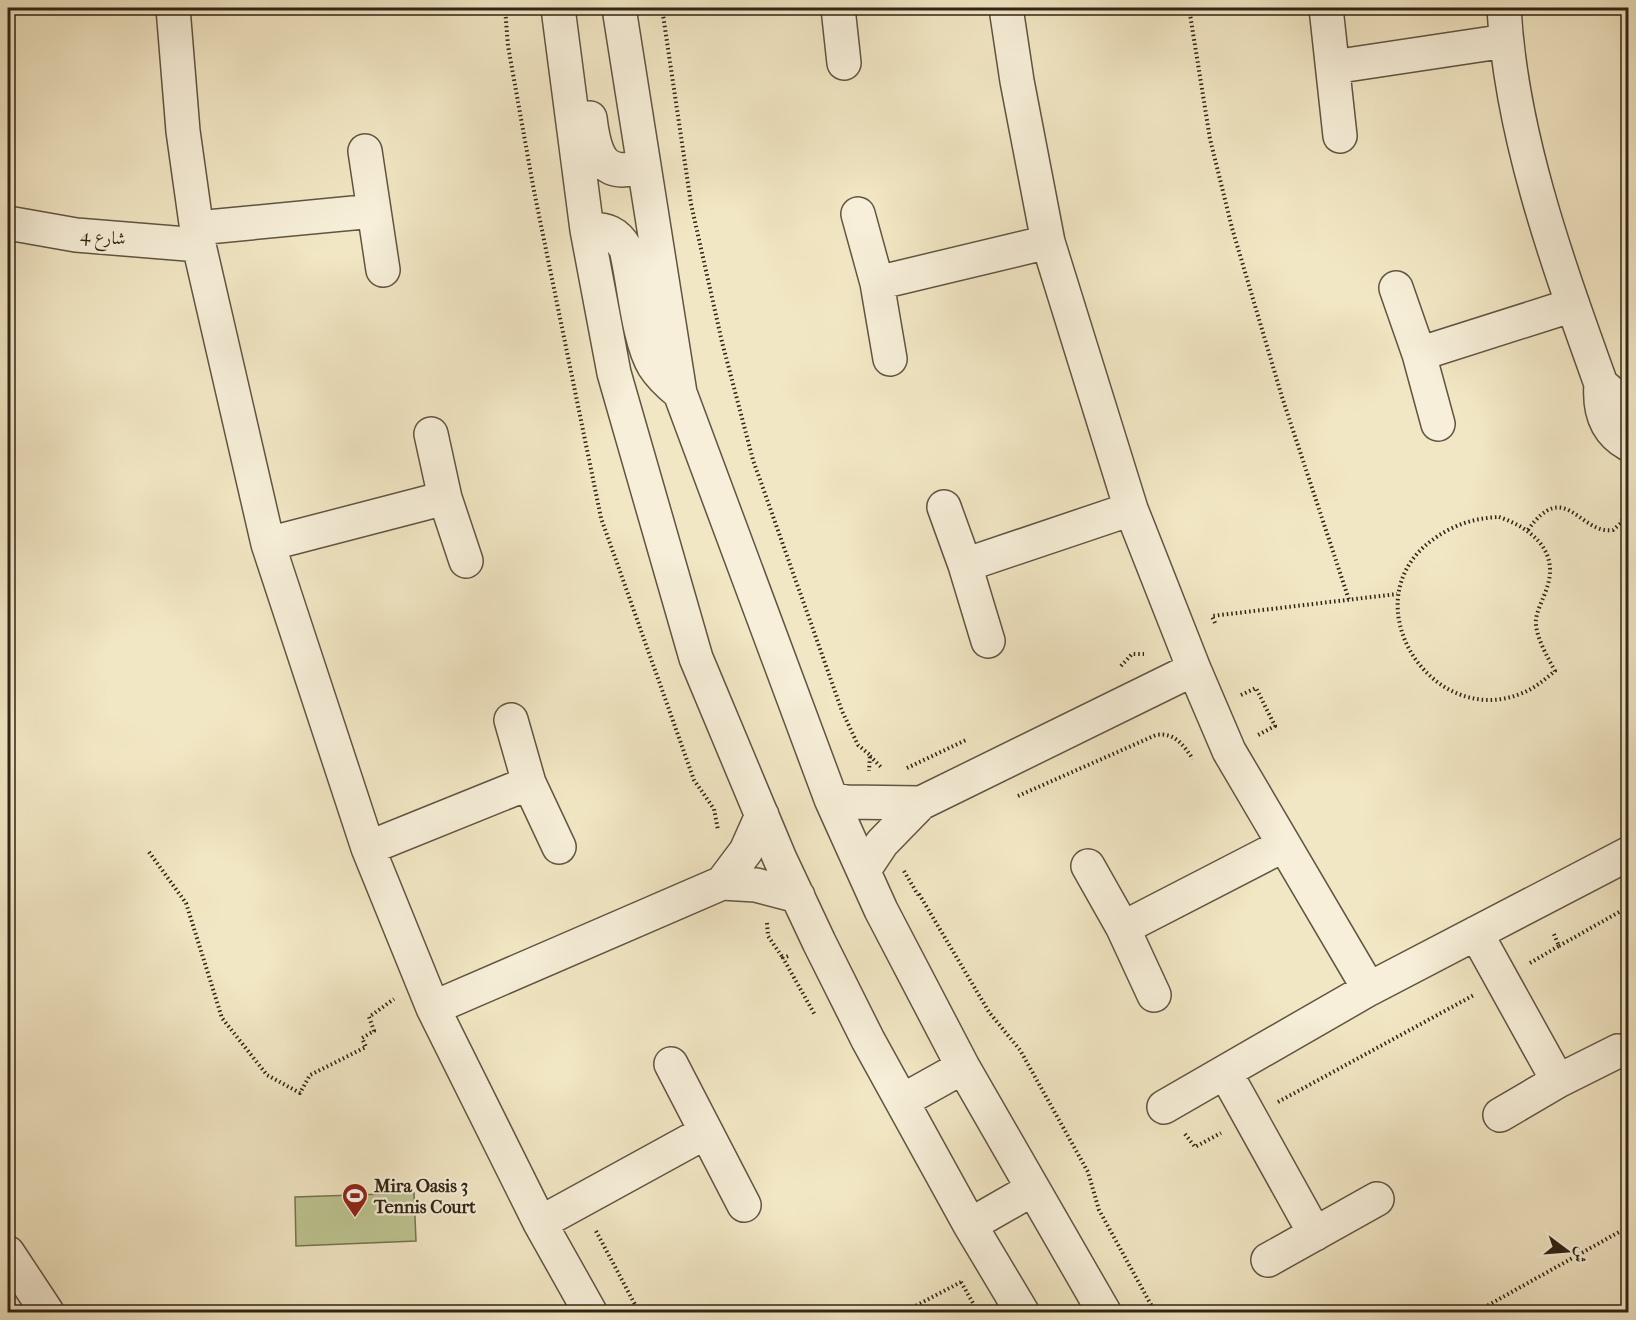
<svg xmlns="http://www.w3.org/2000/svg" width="1636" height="1320" viewBox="0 0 1636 1320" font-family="'IM FELL French Canon',Amiri,serif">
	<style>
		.green { fill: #bdc592; stroke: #767454; stroke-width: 1.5 }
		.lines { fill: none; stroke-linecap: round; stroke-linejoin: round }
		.minor-casing { stroke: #605542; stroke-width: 36 }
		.path { stroke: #2f2416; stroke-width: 4; stroke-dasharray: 1.5 3; stroke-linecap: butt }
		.minor { stroke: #f7efd9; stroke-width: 33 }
		.labels { text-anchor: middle; stroke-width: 4.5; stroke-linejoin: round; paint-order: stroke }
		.street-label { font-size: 18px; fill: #2f2416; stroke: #f7efd9 }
		.poi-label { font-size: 18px; font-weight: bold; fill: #2f2416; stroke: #f7efd9; text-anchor: start }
	</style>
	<rect width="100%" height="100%" fill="#f2e7c4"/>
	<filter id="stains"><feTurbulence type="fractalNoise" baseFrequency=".00333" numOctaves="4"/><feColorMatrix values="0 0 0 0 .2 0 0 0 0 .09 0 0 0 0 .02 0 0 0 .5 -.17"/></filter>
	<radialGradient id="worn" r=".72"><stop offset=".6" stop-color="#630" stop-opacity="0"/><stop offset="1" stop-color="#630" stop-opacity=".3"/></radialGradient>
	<!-- green -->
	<path class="green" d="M414,1193L416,1241L296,1246L295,1197Z"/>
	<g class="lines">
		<defs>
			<path id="minor" d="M173,8L183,131L199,245L268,544L368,848L433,1008L540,1223L590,1312
				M558,8L587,230L614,373L696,658L780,859L819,942L868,1040L970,1225L1022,1312
				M619,8L680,393L831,799L881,910L963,1067L1104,1312
				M838,8L844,63
				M1006,8L1017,81L1048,242L1131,509L1194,669L1229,751L1369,989
				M1326,8L1340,136
				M1504,8C1511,136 1558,264 1601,384C1599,410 1605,431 1628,444
				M1333,67L1506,41
				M590,118C594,151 601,182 644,165
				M365,151L383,270
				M858,214L877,283L890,359
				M8,223L76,235L199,245
				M197,228L374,211
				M587,230C606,228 617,233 626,249C634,281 638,340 654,366C661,377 670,385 680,393
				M877,283L1048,242
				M1396,288L1419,354L1438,424
				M1419,354L1573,305
				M1601,384L1628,408
				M431,434L445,498L466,561
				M944,507L965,565L988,641
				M268,544L445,498
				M965,565L1131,509
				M511,720L529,783L559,847
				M831,799L846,802L921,803
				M368,848L529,783
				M1088,866L1123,928L1154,995
				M864,870L882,843L921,803L1194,669
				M722,883L746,851L762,815
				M1123,928L1284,845
				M1476,933L1558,1081
				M433,1008L722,883L756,885L798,896
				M671,1064L744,1205
				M1225,1072L1315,1234
				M902,1101L963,1067
				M1164,1107L1369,989L1628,854
				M1500,1115L1558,1081L1618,1051
				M540,1223L706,1132
				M970,1225L1033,1189
				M8,1253L47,1312
				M1268,1260L1377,1199"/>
		</defs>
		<!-- minor casing -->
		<use href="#minor" class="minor-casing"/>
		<!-- path -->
		<path class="path" d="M505,8L508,46L534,191L601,518L694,780L714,809L718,830
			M662,8L691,204L722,342L753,460L842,711L858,745L870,755L869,771
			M1189,8L1210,139L1232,228L1282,397L1349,600
			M1499,517C1529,527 1558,549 1548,584C1545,596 1538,607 1536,619C1534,634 1548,658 1555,671C1544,680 1534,689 1520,694C1431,729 1350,602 1431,541C1452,525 1474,518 1499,517Z
			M1528,530C1565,477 1580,535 1613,530L1621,523L1628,507
			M1215,623L1212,616L1397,594
			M1121,666L1132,654H1144
			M1241,695L1256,688L1275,726L1258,735
			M870,756L881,767
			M907,768L966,740
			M1018,796L1156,735C1175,732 1183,745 1193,759
			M149,852L186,903L222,1018L267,1075L300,1093L310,1075L366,1047L362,1038L374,1031L369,1017L394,999
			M904,871L918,895
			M919,894L989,1012L1020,1050L1088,1172L1099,1210L1155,1312
			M767,923L768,936L783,958
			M1559,946L1628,907
			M788,956L783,958L815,1015
			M1530,963L1559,946L1553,932
			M1278,1102L1474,995
			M1185,1134L1195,1147L1221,1133
			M596,1231L639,1312
			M961,1282L978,1312
			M771,1312L789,1309L802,1312
			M904,1312L961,1282
			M1476,1312L1628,1227"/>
		<!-- minor -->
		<use href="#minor" class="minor"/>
	</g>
	<!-- icons -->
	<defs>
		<symbol id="stadium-pin" viewBox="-11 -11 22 30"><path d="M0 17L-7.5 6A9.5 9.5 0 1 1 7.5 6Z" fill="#8f2418" stroke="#f7efd9"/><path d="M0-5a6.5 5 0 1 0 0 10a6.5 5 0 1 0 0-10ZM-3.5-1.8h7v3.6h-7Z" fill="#fff"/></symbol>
	</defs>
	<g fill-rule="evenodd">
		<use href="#stadium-pin" x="340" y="1181" width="30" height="40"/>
	</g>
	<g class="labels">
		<!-- street labels -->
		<g class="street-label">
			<text transform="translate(103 237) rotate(5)" y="6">شارع 4</text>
		</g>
		<!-- poi labels -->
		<g class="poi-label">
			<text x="374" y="1192">Mira Oasis 3<tspan x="374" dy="21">Tennis Court</tspan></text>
		</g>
	</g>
	<!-- margin -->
	<rect width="1636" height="1320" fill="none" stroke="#f2e7c4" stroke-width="30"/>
	<rect x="9" y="9" width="1618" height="1302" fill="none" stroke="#2f2416" stroke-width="3"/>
	<rect x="15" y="15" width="1606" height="1290" fill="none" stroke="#2f2416" stroke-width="1.5"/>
	<!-- north arrow -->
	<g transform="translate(1567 1251) rotate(106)" stroke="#f7efd9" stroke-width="4.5" paint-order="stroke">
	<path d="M0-4.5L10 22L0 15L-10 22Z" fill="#2f2416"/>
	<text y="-9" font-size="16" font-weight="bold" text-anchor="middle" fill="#2f2416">ش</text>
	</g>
	<rect width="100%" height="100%" filter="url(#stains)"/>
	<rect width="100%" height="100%" fill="url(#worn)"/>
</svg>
